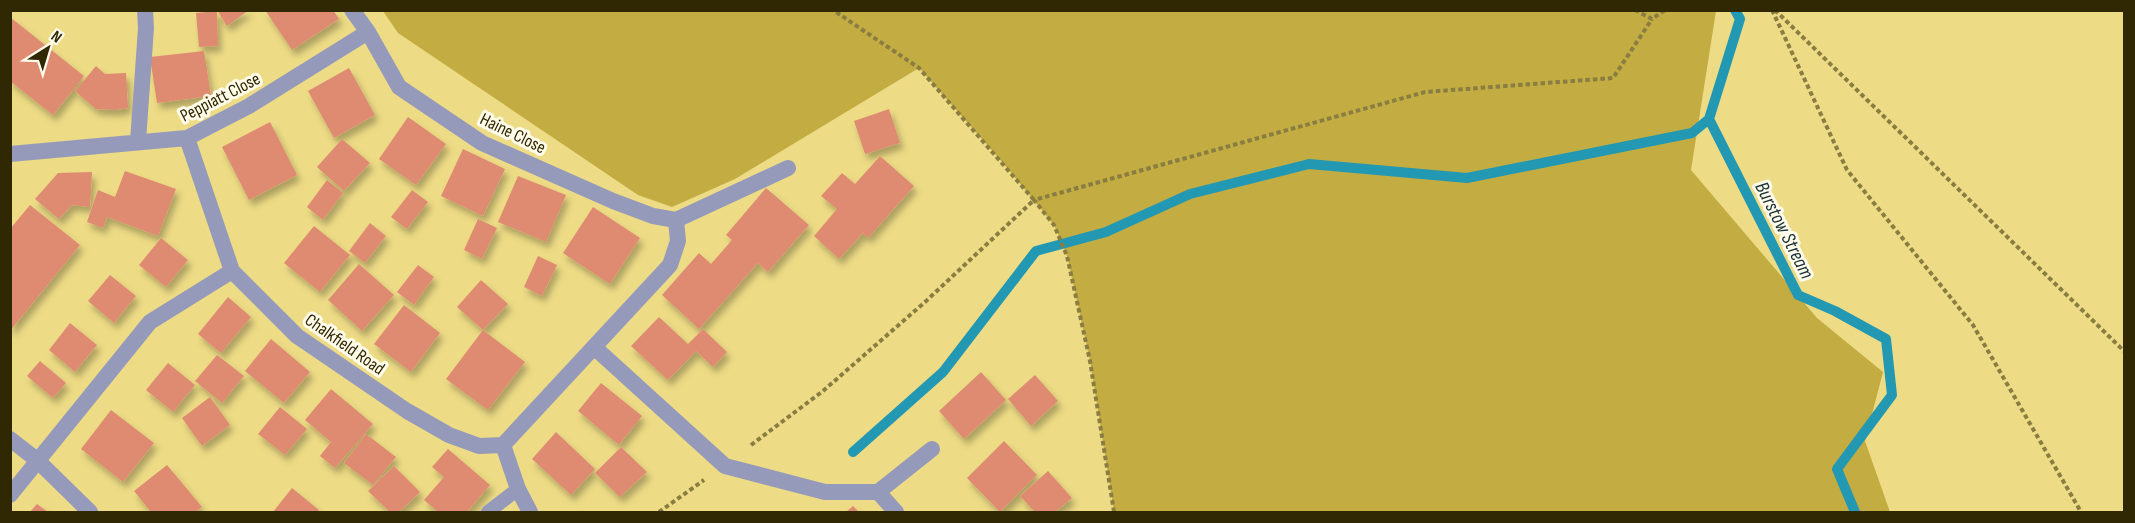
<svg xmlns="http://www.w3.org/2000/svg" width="2135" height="523" viewBox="0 0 2135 523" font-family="'Sofia Sans Condensed',sans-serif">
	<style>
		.green { fill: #c3ad42 }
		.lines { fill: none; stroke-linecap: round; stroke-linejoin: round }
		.stream { stroke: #2398b3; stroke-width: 10 }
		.building { fill: #df8b72; filter: url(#shadow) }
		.path { stroke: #897d41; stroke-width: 4; stroke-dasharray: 4.5 3; stroke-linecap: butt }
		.service { stroke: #959abb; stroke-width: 14 }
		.minor { stroke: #959abb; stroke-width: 16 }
		.labels { text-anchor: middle; stroke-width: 6; stroke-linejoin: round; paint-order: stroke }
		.street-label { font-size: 18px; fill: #302803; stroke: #fffceb }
		.water-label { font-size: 20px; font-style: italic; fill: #1b333a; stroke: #fffceb }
	</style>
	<defs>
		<filter id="shadow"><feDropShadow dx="3.5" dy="6" stdDeviation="3" flood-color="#0004"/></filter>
	</defs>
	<rect width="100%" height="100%" fill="#eddb85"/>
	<!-- green -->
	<path class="green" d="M383,11H1716L1691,170L1817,318L1883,372L1865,441L1890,512H1114L1090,361L1067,256L1054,225L1003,163L919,68L735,179L672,207L638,195L398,33Z"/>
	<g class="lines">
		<!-- stream -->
		<path class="stream" d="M1735,10L1740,19L1709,119L1798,295L1835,311L1886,339L1892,395L1837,469L1855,512
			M853,452L943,372L1036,251L1106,232L1190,194L1309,164L1467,178L1692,133L1709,119"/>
	</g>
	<!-- building -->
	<path class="building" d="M217,10H249L227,26Z
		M265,10H333L339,19L292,50Z
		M217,11L218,46L199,47L196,13Z
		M10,17L84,76L53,115L10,81Z
		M204,51L211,96L157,103L150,57Z
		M96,66L105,74L126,73L128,108L116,110L96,109L75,91Z
		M349,68L375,115L334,138L308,91Z
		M889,109L900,143L865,154L854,121Z
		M408,117L446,144L416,185L379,159Z
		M270,122L297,175L249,200L222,147Z
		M342,139L370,163L344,191L317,167Z
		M463,149L505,169L483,216L441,196Z
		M880,156L914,186L868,238L863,233L839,259L814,236L837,209L821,196L842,173L855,184Z
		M125,171L176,189L158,236L107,217L103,228L87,222L98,190L115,197Z
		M92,172L90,207L72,205L59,219L35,199L58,173Z
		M518,176L566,195L546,242L498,222Z
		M327,180L343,193L323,220L307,207Z
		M766,188L809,225L768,272L758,263L699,329L662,295L699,253L711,264L732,240L726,235Z
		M412,190L428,202L407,229L391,217Z
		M30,205L80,245L10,331V229Z
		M593,207L640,238L610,284L563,253Z
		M478,219L497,228L482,259L464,250Z
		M370,223L386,236L365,263L349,251Z
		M314,226L350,255L320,292L284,263Z
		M161,238L188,260L166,287L139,265Z
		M538,256L557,265L542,296L524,287Z
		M359,264L394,295L362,331L328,300Z
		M418,265L434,277L414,305L397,292Z
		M110,275L136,296L114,323L88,301Z
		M481,280L508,304L483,330L457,307Z
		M228,297L251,317L221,353L198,334Z
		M404,305L440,333L411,372L374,344Z
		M659,317L688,344L703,329L727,352L713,367L696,351L668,380L631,346Z
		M70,323L97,345L75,372L49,350Z
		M483,330L525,362L488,410L446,379Z
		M271,339L310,372L284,403L245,371Z
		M217,355L244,376L222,403L195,381Z
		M40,361L66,383L53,398L27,376Z
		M168,363L195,385L173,412L146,390Z
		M981,372L1006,400L964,439L939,411Z
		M1035,375L1058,401L1031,426L1008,399Z
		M601,383L642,416L619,445L578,411Z
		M331,389L373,424L335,468L320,456L331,442L305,420Z
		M210,397L230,425L202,446L182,418Z
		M280,407L307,429L285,455L258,434Z
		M111,410L154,443L123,482L81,449Z
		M556,432L595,469L571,495L532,459Z
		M366,434L396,457L373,485L344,463Z
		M1004,441L1037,475L1000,512L967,478Z
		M621,447L647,472L620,497L595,473Z
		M448,449L490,485L467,512H438L424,500L444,477L432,467Z
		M167,465L202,507L195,512H151L134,491Z
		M394,466L420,492L399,512H390L368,491Z
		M1048,471L1072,498L1055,512H1035L1020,496Z
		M292,488L319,510L317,512H273Z
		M37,504L48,512H30Z
		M853,506L859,512H846Z"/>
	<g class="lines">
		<!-- path -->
		<path class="path" d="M1635,10L1652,19L1665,10
			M1772,10L1847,170L1973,325L2081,512
			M1775,10L2124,351
			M751,445L823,391L925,302L1034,200L919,68L833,10
			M659,512L704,480
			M1114,512L1090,361L1067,256L1054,225L1034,200L1425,92L1613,78L1652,19"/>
		<!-- service -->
		<path class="service" d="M488,512L518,489"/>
		<!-- minor -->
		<path class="minor" d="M352,10L368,32L399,87L482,143L613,201L653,216L676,220
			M187,138L232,271L297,336L407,411L449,435L479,446L503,445L518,489L530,512
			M138,141L146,28L145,10
			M10,154L187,138L249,106L368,32
			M594,347L725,466L825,492H878L896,512
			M10,439L37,460L90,512
			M503,445L670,265L678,241L676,220L788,168
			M878,492L932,449
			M10,495L150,322L232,271"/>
	</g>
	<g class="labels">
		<!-- street labels -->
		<g class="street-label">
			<text transform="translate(220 97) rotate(-27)" y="6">Peppiatt Close</text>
			<text transform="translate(513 133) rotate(26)" y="6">Haine Close</text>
			<text transform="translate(345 344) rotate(35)" y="6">Chalkfield Road</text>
		</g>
		<!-- water labels -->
		<g class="water-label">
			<text transform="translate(1785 230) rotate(63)" y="7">Burstow Stream</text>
		</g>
	</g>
	<!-- border -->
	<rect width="2135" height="523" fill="none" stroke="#302803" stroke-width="24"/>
	<!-- north arrow -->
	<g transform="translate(48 48) rotate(37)" stroke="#fffceb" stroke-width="4.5" paint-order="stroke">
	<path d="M0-4.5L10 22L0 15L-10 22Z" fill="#302803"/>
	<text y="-9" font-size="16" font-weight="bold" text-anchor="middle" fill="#302803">N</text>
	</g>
</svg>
